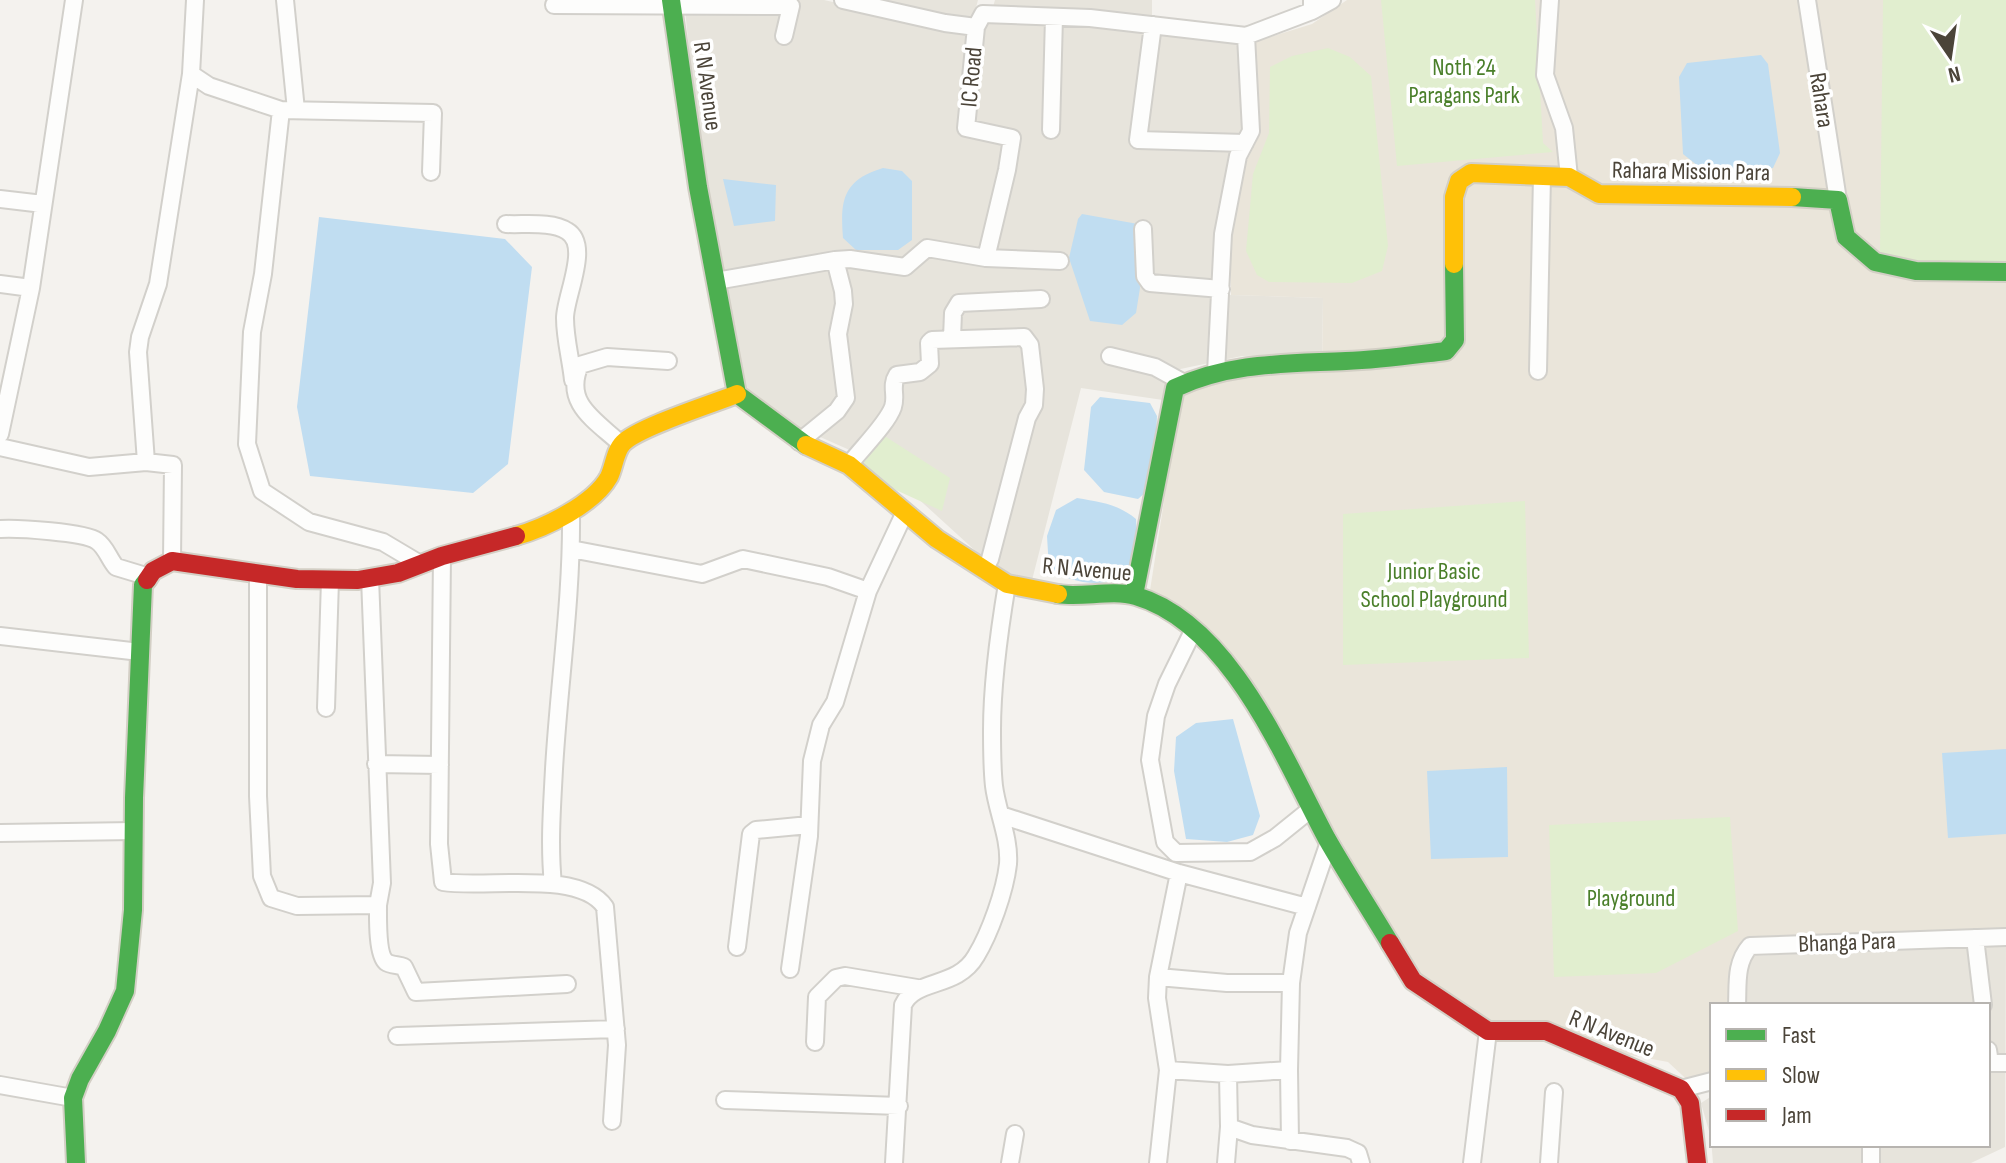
<svg xmlns="http://www.w3.org/2000/svg" width="2006" height="1163" viewBox="0 0 2006 1163" font-family="'Sofia Sans Condensed',sans-serif">
	<style>
		.residential { fill: #e7e4dc }
		.education { fill: #eae5da }
		.green { fill: #e1eecf }
		.water { fill: #c0ddf1 }
		.lines { fill: none; stroke-linecap: round; stroke-linejoin: round }
		.street-casing { stroke: #d2d0cb; stroke-width: 20 }
		.fast-casing { stroke: #d3cfc5; stroke-width: 22 }
		.slow-casing { stroke: #d3cfc5; stroke-width: 22 }
		.jam-casing { stroke: #d3cfc5; stroke-width: 22 }
		.street { stroke: #fdfdfc; stroke-width: 16 }
		.fast { stroke: #4caf50; stroke-width: 18 }
		.slow { stroke: #ffc107; stroke-width: 18 }
		.jam { stroke: #c62828; stroke-width: 18 }
		.labels { text-anchor: middle; stroke-width: 7; stroke-linejoin: round; paint-order: stroke }
		.park-label { font-size: 24px; fill: #4a7f2a; stroke: #fff }
		.street-label { font-size: 24px; fill: #4b4439; stroke: #fff }
	</style>
	<rect width="100%" height="100%" fill="#f4f2ee"/>
	<!-- residential -->
	<path class="residential" d="M684,0H824L983,36L988,21L1108,24L1241,45L1248,124L1229,159L1215,297L1231,295L1323,298L1322,354L1242,356L1171,371L1163,400L1081,388L1029,592L992,566L879,463L750,406L704,197Z
		M870,0H978L973,19Z
		M995,0H1152V18L991,13Z
		M2006,944L2005,1147L1971,1163H1713L1711,1138L1701,1103L1712,1096V1145H1988V1005H1742L1743,976L1752,956Z"/>
	<!-- education -->
	<path class="education" d="M1347,0H2006V930L1747,939L1730,1005H1712V1078L1696,1088L1668,1062L1489,1029L1425,988L1257,694L1148,603L1182,387L1246,375L1322,368L1323,298L1231,295L1230,235L1247,160L1260,134L1254,42L1312,24Z"/>
	<!-- green -->
	<path class="green" d="M1381,0H1535L1543,143L1553,152L1397,166Z
		M1883,0H2006V265L1911,264L1880,254Z
		M1328,48L1350,57L1371,76L1388,246L1382,271L1352,283L1269,282L1257,275L1246,251L1253,174L1269,133L1270,67L1292,56Z
		M883,435L950,478L942,511L887,486L861,467Z
		M1525,501L1529,658L1343,665V514Z
		M1730,817L1738,931L1656,973L1554,977L1549,825Z"/>
	<!-- water -->
	<path class="water" d="M1761,55L1768,64L1780,153L1773,168L1753,171L1703,170L1683,154L1679,77L1687,63Z
		M883,168L902,171L912,181V240L898,250H856L843,238C840,200 843,180 883,168Z
		M723,179L776,185L775,221L734,226Z
		M1082,214L1138,224L1140,288L1136,313L1122,325L1090,321L1069,258L1078,219Z
		M319,217L505,239L532,267L508,464L473,493L310,476L297,407Z
		M1100,397L1150,403L1157,416L1154,485L1138,499L1104,492L1084,470L1091,407Z
		M1077,498C1100,502 1118,504 1136,519C1137,535 1137,550 1131,564C1117,594 1070,583 1049,569L1047,536L1056,510Z
		M1233,719L1260,816L1253,835L1227,842L1186,839L1174,771L1176,737L1196,723Z
		M2006,749V834L1948,838L1942,753Z
		M1507,767L1508,857L1431,859L1427,771Z"/>
	<g class="lines">
		<defs>
			<path id="street" d="M195,0L191,74L209,86L281,110L263,274L252,332L247,444L262,491L309,522L383,542L420,564
				M285,0L296,110
				M843,0L945,23L976,27L983,14L1090,18L1246,36L1312,11
				M1312,0V11L1332,0
				M1550,0L1545,75L1564,128L1569,177
				M1807,0L1838,200
				M554,5L791,6L784,36
				M1153,25L1138,140L1245,143
				M976,27L966,128L1012,138L1007,170L986,258L1060,261
				M281,110L433,113L431,172
				M1051,130L1054,17
				M0,199L43,204
				M506,224C524,225 552,221 567,231C591,245 565,296 565,318C565,339 571,360 573,380
				M1143,229L1145,276L1150,283L1221,289
				M716,281L835,260L850,259L905,267L927,248L986,258
				M0,284L31,288
				M952,338L953,313L959,303L1041,299
				M1110,356L1155,367L1184,383
				M1538,371L1542,176
				M1216,373L1223,234L1238,156L1251,131L1246,36
				M0,434L31,288L74,0
				M799,442L837,411L846,398L838,334L844,304L843,291L835,260
				M621,444C595,420 563,403 580,365L607,357L668,361
				M0,447L89,467L146,462L173,465L172,561
				M146,462L138,352L140,337L158,284L191,74
				M849,465C860,450 887,424 893,407C897,395 890,386 897,375L920,372L930,364L929,343L932,340L1024,337L1030,345L1035,389L1034,405L1027,418L990,559L984,570
				M0,529C17,528 85,532 97,541C106,547 109,559 116,567L149,577
				M571,549L702,574L743,559L828,577L868,591
				M442,556L439,844L443,882C485,889 579,869 605,907L617,1045L612,1121
				M258,573V796L262,876L271,898L297,906L378,905L382,883L370,578
				M1194,629L1167,684L1156,716L1150,760L1165,842L1176,853L1250,852L1275,838L1311,809
				M0,636L140,652
				M326,708L330,580
				M376,764L440,765
				M1001,815L1179,873L1307,907
				M0,833L134,831
				M553,884C549,845 552,808 554,769C559,683 572,598 571,513
				M378,905C378,917 377,954 386,962C390,965 399,965 404,967L416,992L567,984
				M1975,938L1983,1005
				M737,947L751,834L756,830L809,825
				M790,969L809,836L812,761L821,725L835,702L868,591L905,512
				M1158,977L1227,983H1291
				M1737,1005C1738,984 1735,963 1750,946L2006,937
				M397,1036L616,1029
				M815,1042L817,997L836,978L845,976L917,988
				M1988,1050L1990,1063H2006
				M1168,1070L1157,998L1158,977L1179,873
				M1289,1070L1290,1141
				M1228,1074L1289,1070L1291,983L1298,933L1329,842
				M0,1085L73,1098
				M1681,1089L1712,1081
				M725,1100L899,1106
				M1229,1127L1252,1135L1347,1148L1358,1153L1361,1163
				M1871,1145V1163
				M894,1163L903,1005C915,978 957,989 976,956C990,933 1005,891 1008,864C1010,838 997,811 994,786C992,768 992,748 992,730C992,681 999,632 1007,584
				M1010,1163L1015,1134
				M1158,1163L1168,1070L1228,1074L1229,1127L1226,1163
				M1472,1163L1488,1031
				M1549,1163L1554,1092"/>
			<path id="fast" d="M671,0L698,187L737,394L806,445
				M1792,197L1838,200L1846,237L1875,262L1916,271L2006,272
				M1058,594C1082,598 1112,589 1136,596C1231,624 1284,759 1327,839C1347,874 1369,908 1390,943
				M1134,595L1175,388C1231,362 1286,364 1346,361C1380,360 1413,355 1446,351L1455,340L1454,264
				M76,1163L73,1098L80,1079L107,1031L125,991L133,910L134,798L143,585L147,580"/>
			<path id="slow" d="M1454,264V197L1459,181L1471,173L1569,177L1599,194L1792,197
				M806,445L849,465L937,539L1007,584L1058,594
				M516,536C545,528 594,504 609,477C614,467 615,451 623,443C639,427 712,404 737,394"/>
			<path id="jam" d="M147,580L153,571L172,561L297,579L358,580L398,573L442,556L516,536
				M1390,943L1413,981L1488,1031H1546L1681,1089L1690,1103L1697,1163"/>
		</defs>
		<!-- street casing -->
		<use href="#street" class="street-casing"/>
		<!-- fast casing -->
		<use href="#fast" class="fast-casing"/>
		<!-- slow casing -->
		<use href="#slow" class="slow-casing"/>
		<!-- jam casing -->
		<use href="#jam" class="jam-casing"/>
		<!-- street -->
		<use href="#street" class="street"/>
		<!-- fast -->
		<use href="#fast" class="fast"/>
		<!-- slow -->
		<use href="#slow" class="slow"/>
		<!-- jam -->
		<use href="#jam" class="jam"/>
	</g>
	<g class="labels">
		<!-- park labels -->
		<g class="park-label">
			<text x="1464" y="75">Noth 24<tspan x="1464" dy="28">Paragans Park</tspan></text>
			<text x="1434" y="579">Junior Basic<tspan x="1434" dy="28">School Playground</tspan></text>
			<text x="1631" y="906">Playground</text>
		</g>
		<!-- street labels -->
		<g class="street-label">
			<text transform="translate(971 77) rotate(-85)" y="8">IC Road</text>
			<text transform="translate(708 86) rotate(82)" y="8">R N Avenue</text>
			<text transform="translate(1822 100) rotate(81)" y="8">Rahara</text>
			<text transform="translate(1691 171) rotate(1)" y="8">Rahara Mission Para</text>
			<text transform="translate(1087 569) rotate(5)" y="8">R N Avenue</text>
			<text transform="translate(1847 942) rotate(-2)" y="8">Bhanga Para</text>
			<text transform="translate(1612 1033) rotate(22)" y="8">R N Avenue</text>
		</g>
	</g>
	<!-- legend -->
	<rect x="1710" y="1003" width="280" height="144" fill="#ffffff" stroke="#b7b4b0" stroke-width="2"/>
	<rect x="1726" y="1029" width="40" height="12" fill="#4caf50" stroke="#b7b4b0" stroke-width="2"/>
	<text x="1782" y="1043" font-size="24" fill="#4b4439">Fast</text>
	<rect x="1726" y="1069" width="40" height="12" fill="#ffc107" stroke="#b7b4b0" stroke-width="2"/>
	<text x="1782" y="1083" font-size="24" fill="#4b4439">Slow</text>
	<rect x="1726" y="1109" width="40" height="12" fill="#c62828" stroke="#b7b4b0" stroke-width="2"/>
	<text x="1782" y="1123" font-size="24" fill="#4b4439">Jam</text>
	<!-- north arrow -->
	<g transform="translate(1950 56) rotate(167)" stroke="#ffffff" stroke-width="6" paint-order="stroke">
	<path d="M0-6L14 30L0 20L-14 30Z" fill="#4b4439"/>
	<text y="-12" font-size="22" font-weight="bold" text-anchor="middle" fill="#4b4439">N</text>
	</g>
</svg>
